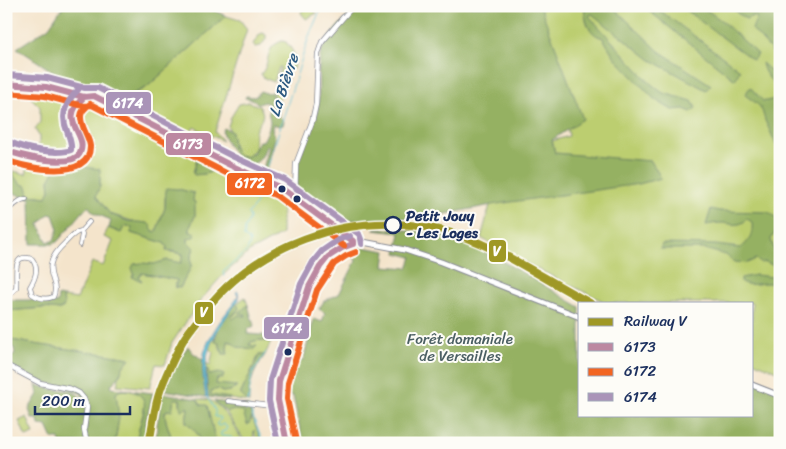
<svg xmlns="http://www.w3.org/2000/svg" width="786" height="449" viewBox="0 0 786 449" font-family="Sriracha,sans-serif">
	<style>
		.green { fill: #bcce70; stroke: #6c7e67 }
		.forest { fill: #95b162; stroke: #587060; fill-rule: evenodd }
		.water { fill: #56bdd3; stroke: #387698 }
		.lines { fill: none; stroke-linecap: round; stroke-linejoin: round }
		.stream { stroke: #56bdd3; stroke-width: 1 }
		.minor-casing { stroke: #888a94; stroke-width: 5.5 }
		.tertiary-casing { stroke: #888a94; stroke-width: 6 }
		.secondary-casing { stroke: #888a94; stroke-width: 7 }
		.minor { stroke: #fff; stroke-width: 4 }
		.tertiary { stroke: #fff; stroke-width: 4.5 }
		.secondary { stroke: #fff; stroke-width: 5 }
		.bus-1-casing { stroke: #fdfcf7; stroke-width: 10 }
		.bus-2-casing { stroke: #fdfcf7; stroke-width: 10 }
		.bus-3-casing { stroke: #fdfcf7; stroke-width: 10 }
		.bus-1 { stroke: #bc88a1; stroke-width: 6 }
		.bus-2 { stroke: #f26522; stroke-width: 6 }
		.bus-3 { stroke: #aa94b8; stroke-width: 6 }
		.rail-1-casing { stroke: #fdfcf7; stroke-width: 11 }
		.rail-1 { stroke: #9f9825; stroke-width: 8 }
		.bus-dot { fill: #1b2f5e; stroke: #fdfcf7; stroke-width: 2 }
		.stop-dot { fill: #fdfcf7; stroke: #1b2f5e; stroke-width: 2.5 }
		.labels { text-anchor: middle; stroke-width: 4; stroke-linejoin: round; paint-order: stroke }
		.stop-label { font-size: 15px; font-weight: bold; fill: #1b2f5e; stroke: #fdfcf7; text-anchor: start }
		.park-label { font-size: 15px; fill: #4b5f63; stroke: #fdfcf7 }
		.water-label { font-size: 16px; font-style: italic; fill: #2d5a81; stroke: #fdfcf7 }
		.line-badge { stroke: #fdfcf7; stroke-width: 2 }
		.badge-label { font-size: 14px; text-anchor: middle; font-weight: bold; fill: #fff }
	</style>
	<rect width="100%" height="100%" fill="#fdfcf7"/>
	<filter id="ink" filterUnits="userSpaceOnUse"><feTurbulence type="fractalNoise" baseFrequency=".02" numOctaves="2"/><feDisplacementMap in="SourceGraphic" scale="10" xChannelSelector="R" yChannelSelector="G"/><feConvolveMatrix kernelMatrix="1 2 1 2 8 2 1 2 1" color-interpolation-filters="sRGB"/></filter>
	<filter id="wash" filterUnits="userSpaceOnUse"><feTurbulence type="fractalNoise" baseFrequency=".0096" numOctaves="4" result="noise"/><feDisplacementMap in="SourceGraphic" scale="20" xChannelSelector="R" yChannelSelector="G"/><feGaussianBlur stdDeviation="1.12" result="paint"/><feColorMatrix in="noise" values="0 0 0 0 0 0 0 0 0 0 0 0 0 0 0 0 0 1.4 0 .05"/><feComposite in="paint" operator="in"/></filter>
	<g filter="url(#wash)">
		<rect width="100%" height="100%" fill="#f4e4cb"/>
		<!-- green -->
		<path class="green" d="M310,6L317,13L306,19L301,13L302,10Z
			M533,6H780V372L752,361V303H607L533,267L481,238L490,205L602,161L555,153L552,141L569,136L561,102Z
			M226,16L240,20L247,29L215,132L223,141L194,127L187,139L115,103L147,87Z
			M263,33L266,35V39L261,46L255,47L253,44L260,34Z
			M282,41L286,42C294,51 296,57 294,68L287,70L289,73L280,99L273,96L281,67H279L274,82L264,78L261,74C272,61 263,48 282,41Z
			M30,90L76,99H90L124,115V118L128,121L197,152L198,156L193,173L205,174L226,166L282,192V234L249,252L221,277L200,301L172,343L165,365L156,364L150,388L117,385L122,368L130,358C89,352 47,347 6,339V311L44,308L59,310L64,304L63,297L77,299L92,262L103,266L113,241L104,237L108,228L121,233L124,225L132,228L131,233L164,243L167,247L166,251L183,254L181,263C161,260 152,265 134,274L132,277H139L142,273L177,280L175,287L180,288L191,267V257L194,248L188,243V239L195,233L190,232V227L195,216L194,202H192L193,193L178,189L165,197V208L156,232L135,222L110,214L96,196L100,186V176L78,167L59,164L49,180L50,190L48,197L29,195L23,185L14,177L13,171L26,174L30,159L39,157V136L35,129L40,122V107L31,98Z
			M249,102L259,106C268,117 258,122 255,132C254,137 256,143 255,149L248,156L243,157L237,154L233,145L231,133L228,126L231,117L239,104Z
			M245,297L248,305L240,312L247,315L233,319L231,318L237,312L238,305L236,304Z
			M214,336L215,341L219,343L221,351L228,353L227,349L228,341C233,342 234,345 238,347C244,348 249,348 254,349V346H251L249,343L257,340L271,342L265,355H259L241,393V395L246,399L247,402L210,395L211,391L220,388L222,392L230,391L237,387L218,385L216,384L217,379L223,378L208,375V374L206,363L210,365L213,352L209,349Z
			M119,390C165,386 134,422 138,443H115C118,423 118,413 116,393Z
			M174,398L180,399V407L188,408L186,422C192,428 200,434 201,443H172C171,431 165,425 165,412L168,410Z
			M197,399C200,399 206,399 209,400C223,405 236,430 244,443H218L215,439L207,406L201,405Z
			M235,410L243,411L246,419L251,421L252,417L262,443H257L254,430L253,443H246L226,412Z
			M27,417L34,434L26,437L19,421Z"/>
		<!-- forest -->
		<path class="forest" d="M63,6H213L211,9L226,16L147,87L115,103L94,93L68,90L58,75L17,48L49,27Z
			M358,6H540L583,119L552,140L555,153L651,161L661,178L639,184L497,204L425,218L327,221C320,215 310,209 304,201C282,176 310,140 317,114C321,94 316,72 321,52C328,34 344,20 358,6Z
			M584,6H612L659,51L711,85L706,90L651,60L592,14L589,16L650,83L663,93L692,101L696,108L691,112L684,109L672,110L654,99L615,58L603,38C588,34 585,20 584,6Z
			M643,6H654L740,70L735,80Z
			M680,6H701L722,21L758,54L753,60Z
			M732,6H767L770,9L780,12V65L771,50L752,29L757,17L753,16L746,19L737,13Z
			M762,63L780,79V87C771,83 763,72 762,63Z
			M750,87L763,101C770,102 777,98 780,92V146L777,147C773,139 771,132 767,125C764,120 764,113 760,107C756,102 750,99 745,95Z
			M260,91L266,93L272,92V98L277,104L279,116L284,121L283,125L279,126L273,124L272,129L275,137L266,175L262,173L269,146H266C264,151 262,158 258,161C242,175 226,143 222,132L224,128L231,131L233,146L239,156L245,157L253,153L259,141H263C266,136 270,127 270,121C269,115 267,112 270,105L265,102L258,104L254,100L245,98L246,96L255,97Z
			M124,115L199,149L196,152L128,121L124,118Z
			M79,128L85,133L91,143C90,152 85,158 77,161L75,160L81,151L77,129Z
			M203,155H206L226,166L205,174L194,175L193,173L198,156Z
			M58,164L100,169V186L96,196L110,214L128,221L148,223L151,226L152,230L156,232L165,208L166,188L178,189L194,193L193,201L195,202V216L190,227V232L195,233V236L188,239V242L194,248L191,257V267L180,288L175,287L177,280L142,273L139,277L142,281L132,277L134,274L132,268L134,264L142,263L154,264L167,260L181,263L183,254L166,250L167,247L164,243L131,233L132,228L125,225L121,233L109,228L111,220L94,213L88,206L57,242L53,244H31L30,198C23,198 16,193 8,191L12,171H13C14,179 19,184 27,186L29,195L47,197L50,190L49,180ZM49,214L53,215L58,229L54,240L50,242L47,241L39,224Z
			M711,209L719,211L768,212C785,221 778,227 771,239L775,254L780,257V268L765,262L760,263L756,259L747,263L734,262L726,255L704,249H660L662,244L716,245L740,248C751,241 753,234 752,222L747,219C740,227 733,224 723,223C717,223 711,224 706,225Z
			M374,229C398,229 424,230 447,237C494,252 537,282 580,307V415H752V377L780,388V443H303L293,396L285,395V390H281L285,371H293L296,359L303,361L314,319L322,322L325,313L319,309L324,301L339,294L356,261L350,248L362,247L386,251L384,266L408,268L412,257L396,253L400,233L373,230Z
			M756,275L780,278V284C775,284 771,283 767,283C758,283 749,287 741,282V278Z
			M6,296L12,300H32L57,303L58,296L63,297L64,307L59,310L44,308L6,311Z
			M236,304L238,305L239,309L231,317L233,319L238,315L246,316L245,314L239,313L248,305L254,326L248,329V334L274,336L271,342L260,340L251,342L249,345L257,346L254,349L237,347L232,342L228,341L227,349L228,354H223L219,343L215,342C216,327 226,316 236,304Z
			M6,339C47,347 89,351 130,358L122,368L119,377L111,385L112,388L153,393L146,421V443H138L137,438C139,421 156,397 131,391C126,390 121,389 116,393L119,418L115,443H88L86,432L89,408L81,393L35,379L6,363V357L15,355L14,348L6,346Z
			M188,346L192,352L203,360L206,397L164,390L175,366Z
			M259,355H265C254,370 248,385 249,403L241,395V393Z
			M206,369H208L209,375L219,373L224,375L223,378L217,379L216,384L237,386L230,391L222,392L219,389L211,391V395L230,398L229,400L208,397Z
			M36,385C41,386 46,388 52,389C67,391 79,389 86,406L85,443H60L59,439H53L47,426L39,425L38,419H32L29,409L38,394Z
			M163,393L197,399L201,405H207L215,439L210,443H201C200,434 192,428 186,422L188,408L186,407L183,410H181L180,399H174L172,411L167,410L165,412C165,425 171,431 172,443H156L157,425Z
			M214,401L248,406L252,417L249,424L247,425L243,411L235,410L226,412Z"/>
		<!-- water -->
		<path class="water" d="M238,291L239,299C213,336 200,349 208,397H206C204,385 202,373 203,361C204,340 224,316 236,300L238,296L236,292Z"/>
		<g class="lines">
			<!-- stream -->
			<path class="stream" d="M311,6L319,11
				M268,166L309,36L322,6
				M224,276L223,272L247,251L250,243L249,240L244,237L245,228L250,218L248,213L253,208L265,185
				M207,397L215,410V417H220L221,419L217,423V425L219,426L223,424L227,427L225,431L221,432V436L231,437L233,441L231,443
				M248,402L252,374L266,352
				M249,406L263,443"/>
		</g>
	</g>
	<g filter="url(#ink)">
		<g class="lines">
			<defs>
				<path id="minor" d="M6,208C16,207 18,199 26,199
					M80,245L82,234L81,231L89,222
					M6,293H11L16,288C18,277 10,252 32,259C39,268 36,277 30,287L32,294C38,298 46,300 53,297C62,280 35,271 65,243C70,238 74,232 81,231
					M228,401L279,407"/>
				<path id="tertiary" d="M6,84L46,87L84,97L94,96L115,106L230,165L281,188L353,241V244
					M6,150C19,157 33,158 47,159C64,162 88,164 79,138C77,131 72,124 72,116C73,108 78,102 84,97
					M295,198L296,164L312,122L316,104L318,54L322,42L353,6
					M6,365L40,383L71,389L79,393L84,399L87,407L84,429L87,443"/>
				<path id="secondary" d="M752,385L780,396
					M284,429L287,443
					M285,430L279,413L278,388L301,310L309,287L320,267L328,257L346,246L363,242L405,250L441,262L580,317"/>
			</defs>
			<!-- minor casing -->
			<use href="#minor" class="minor-casing"/>
			<!-- tertiary casing -->
			<use href="#tertiary" class="tertiary-casing"/>
			<!-- secondary casing -->
			<use href="#secondary" class="secondary-casing"/>
			<!-- minor -->
			<use href="#minor" class="minor"/>
			<!-- tertiary -->
			<use href="#tertiary" class="tertiary"/>
			<!-- secondary -->
			<use href="#secondary" class="secondary"/>
			<defs>
				<path id="bus-1" d="M6,84L46,87L84,97L94,96L230,165L281,188L353,241V244
					M6,150C18,156 73,169 80,153C89,133 56,122 84,97
					M287,443L278,400L279,381L309,287L320,267L328,257L342,248L353,244"/>
				<path id="bus-2" d="M6,93L45,96L83,106L92,105L226,173L277,196L344,246
					M6,160C26,168 91,182 90,146C89,136 80,126 81,116C81,111 86,107 90,104
					M296,441L287,399L288,383L317,290L334,264L346,256L356,252"/>
				<path id="bus-3" d="M7,75L47,78L85,88H98L234,157L285,180L359,234L361,239L362,244
					M10,142C24,149 57,155 71,150C72,143 69,137 67,131C60,114 66,102 78,90
					M278,443L269,401L270,380L301,284L313,262L322,251L338,240L350,236"/>
			</defs>
			<!-- bus-1 casing -->
			<use href="#bus-1" class="bus-1-casing"/>
			<!-- bus-2 casing -->
			<use href="#bus-2" class="bus-2-casing"/>
			<!-- bus-3 casing -->
			<use href="#bus-3" class="bus-3-casing"/>
			<!-- bus-1 -->
			<use href="#bus-1" class="bus-1"/>
			<!-- bus-2 -->
			<use href="#bus-2" class="bus-2"/>
			<!-- bus-3 -->
			<use href="#bus-3" class="bus-3"/>
			<defs>
				<path id="rail-1" d="M149,443C153,426 154,407 160,391C165,376 173,360 180,346C184,337 191,329 197,321C252,244 348,209 440,230C494,242 541,278 590,303"/>
			</defs>
			<!-- rail-1 casing -->
			<use href="#rail-1" class="rail-1-casing"/>
			<!-- rail-1 -->
			<use href="#rail-1" class="rail-1"/>
		</g>
	</g>
	<!-- markers -->
	<g class="bus-dot">
		<circle cx="282" cy="189" r="4.5"/>
		<circle cx="297" cy="199" r="4.5"/>
		<circle cx="288" cy="352" r="4.5"/>
	</g>
	<circle class="stop-dot" cx="393" cy="225" r="8"/>
	<g class="labels">
		<!-- stop labels -->
		<g class="stop-label">
			<text x="406" y="221">Petit Jouy<tspan x="406" dy="17">- Les Loges</tspan></text>
		</g>
		<!-- park labels -->
		<g class="park-label">
			<text x="460" y="344">Forêt domaniale<tspan x="460" dy="17">de Versailles</tspan></text>
		</g>
		<!-- water labels -->
		<g class="water-label">
			<text transform="translate(283 85) rotate(-72)" y="6">La Bièvre</text>
		</g>
	</g>
	<g class="line-badge">
		<rect x="105" y="91" width="47" height="24" rx="5" fill="#aa94b8"/>
		<rect x="165" y="132" width="47" height="24" rx="5" fill="#bc88a1"/>
		<rect x="226" y="172" width="47" height="24" rx="5" fill="#f26522"/>
		<rect x="488" y="239" width="19" height="24" rx="5" fill="#9f9825"/>
		<rect x="194" y="301" width="20" height="24" rx="5" fill="#9f9825"/>
		<rect x="263" y="316" width="47" height="24" rx="5" fill="#aa94b8"/>
	</g>
	<g class="badge-label">
		<text x="128" y="108">6174</text>
		<text x="188" y="149">6173</text>
		<text x="250" y="188">6172</text>
		<text x="497" y="256">V</text>
		<text x="204" y="317">V</text>
		<text x="287" y="333">6174</text>
	</g>
	<!-- margin -->
	<rect width="786" height="449" fill="none" stroke="#fdfcf7" stroke-width="25"/>
	<!-- legend -->
	<rect x="578" y="302" width="175" height="115" fill="#fdfcf7" stroke="#a3aaba"/>
	<rect x="588" y="318" width="25" height="8" fill="#9f9825" stroke="#a3aaba"/>
	<text x="624" y="326" font-size="15" fill="#1b2f5e">Railway V</text>
	<rect x="588" y="343" width="25" height="8" fill="#bc88a1" stroke="#a3aaba"/>
	<text x="624" y="352" font-size="15" fill="#1b2f5e">6173</text>
	<rect x="588" y="368" width="25" height="8" fill="#f26522" stroke="#a3aaba"/>
	<text x="624" y="376" font-size="15" fill="#1b2f5e">6172</text>
	<rect x="588" y="393" width="25" height="8" fill="#aa94b8" stroke="#a3aaba"/>
	<text x="624" y="402" font-size="15" fill="#1b2f5e">6174</text>
	<!-- scale -->
	<path d="M35 406v8h95v-8" fill="none" stroke="#1b2f5e" stroke-width="2.5"/>
	<text x="42" y="406" font-size="15" fill="#1b2f5e" stroke="#fdfcf7" stroke-width="4" paint-order="stroke">200 m</text>
</svg>
